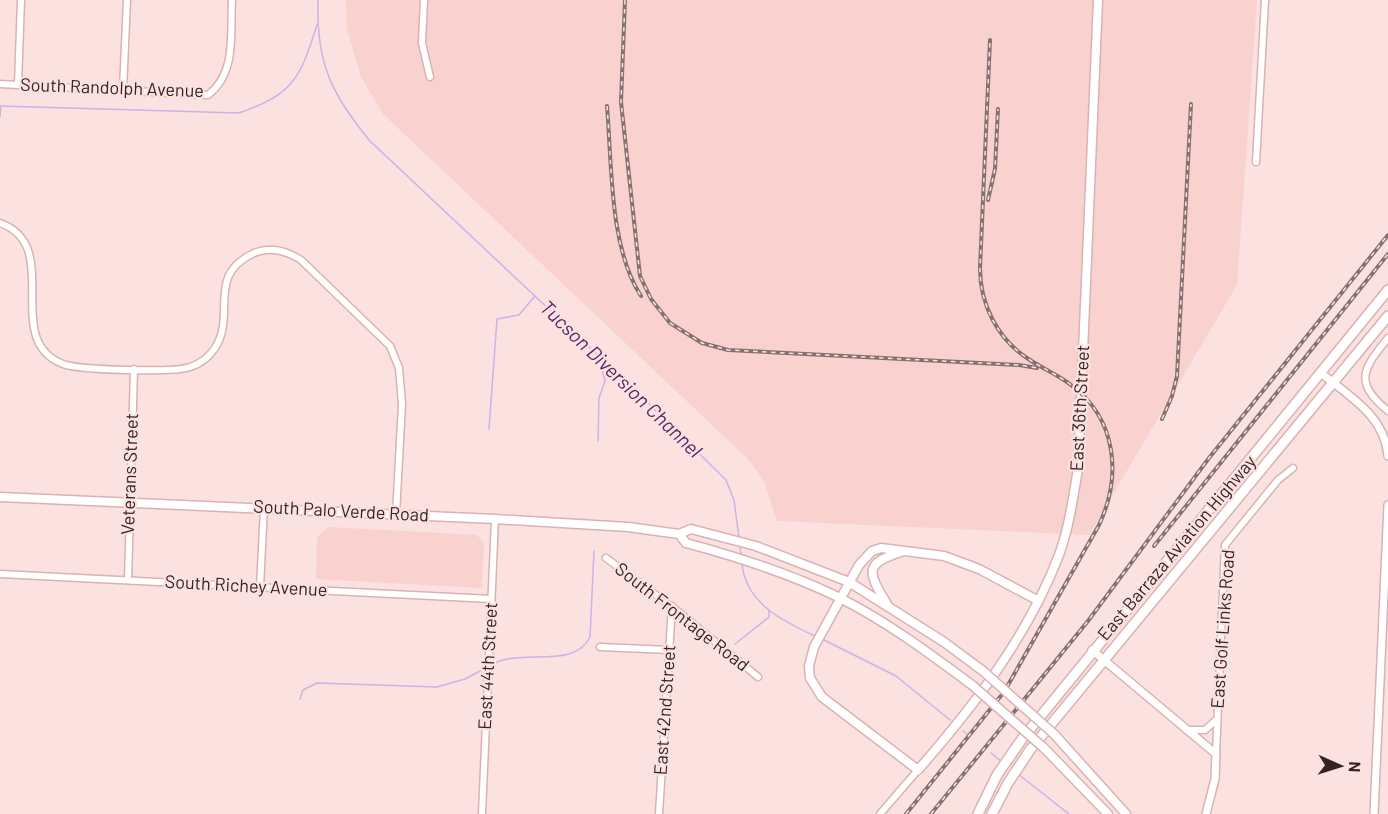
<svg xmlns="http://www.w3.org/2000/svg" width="1388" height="814" viewBox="0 0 1388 814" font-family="Barlow,sans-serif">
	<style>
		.built { fill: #f9d1cf }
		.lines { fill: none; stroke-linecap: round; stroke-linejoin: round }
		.stream { stroke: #d0b0e6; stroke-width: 1.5 }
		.minor-casing { stroke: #dab2b1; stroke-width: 9 }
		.tertiary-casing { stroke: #dab2b1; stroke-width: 10 }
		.secondary-casing { stroke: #dab2b1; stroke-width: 11 }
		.primary-casing { stroke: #dab2b1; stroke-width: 12 }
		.minor { stroke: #fff; stroke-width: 6 }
		.tertiary { stroke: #fff; stroke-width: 7 }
		.secondary { stroke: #fff; stroke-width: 8 }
		.primary { stroke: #fff; stroke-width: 9 }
		.rail-casing { stroke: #847170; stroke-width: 4 }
		.rail { stroke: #fbe2e1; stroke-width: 1.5; stroke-dasharray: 4.5; stroke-linecap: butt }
		.secondary-bridge-casing { stroke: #dab2b1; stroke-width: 11; stroke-linecap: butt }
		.secondary-bridge { stroke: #fff; stroke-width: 8 }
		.labels { text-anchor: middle; stroke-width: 4.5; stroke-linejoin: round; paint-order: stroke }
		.street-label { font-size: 18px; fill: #332423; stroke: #fbe2e1 }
		.water-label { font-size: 20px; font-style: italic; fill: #512867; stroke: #fbe2e1 }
	</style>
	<rect width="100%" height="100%" fill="#fbe2e1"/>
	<!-- built -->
	<path class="built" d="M346,0H1257L1237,285L1089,535L777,521L764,481L750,461L383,114L361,77L347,29Z
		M329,527L477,535L484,543L482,588L316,579L317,537Z"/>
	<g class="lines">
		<!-- stream -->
		<path class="stream" d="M318,0C316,62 331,94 370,141L638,393L726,480L734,500L739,538
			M0,106L239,113C294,94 300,78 317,25
			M0,117L1,106
			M489,429L497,319L519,315L535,296
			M598,441L599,398L605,381L599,357
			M740,546L741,556
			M742,564C746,603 782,621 815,636
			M822,639L896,676L950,720
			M735,644L769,617V611
			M493,664C522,648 574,670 590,637L594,551
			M300,699L303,690L317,683L437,687L465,679L482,670
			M963,731L967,734
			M991,753L1002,762
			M1018,774L1069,814"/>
		<defs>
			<path id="minor" d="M424,0L422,43L430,77
				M0,84L208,95C237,73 230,34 232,0
				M18,85L21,0
				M123,90L127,0
				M1256,162L1265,0
				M0,223C65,246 0,340 63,364C79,370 173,373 190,367C200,364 209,357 215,348C237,314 205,276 254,253C271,246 287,251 301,260L390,346L399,368L402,404L396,514
				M1388,338C1363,369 1353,382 1388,411
				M606,558L675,609L758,677
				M0,574L491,599
				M128,580L134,369
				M260,587L264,507
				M600,647L669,650
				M1186,730H1205L1216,720
				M1216,754L1225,545L1278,480L1293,468
				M482,814L495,519
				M659,814L672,606
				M880,814L918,770"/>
			<path id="tertiary" d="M1321,373C1349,396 1385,416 1388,456
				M1092,650L1216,754L1215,779L1206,814
				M1374,814L1388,505"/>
			<path id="secondary" d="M0,497L495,519L628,527L679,534L691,529L756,546L849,582L944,642L983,671
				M679,534L686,543C738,557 789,573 838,597C886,621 929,653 972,685
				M1037,600L979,569L944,556L881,548L872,551L859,565L814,647L809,666L810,678L822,697L918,770C974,706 1028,636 1059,555C1069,528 1073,498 1078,469L1098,0
				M887,604C866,570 865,563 904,551
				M1054,734L1126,814
				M1044,748L1108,814"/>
			<path id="primary" d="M978,814L997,775L1022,739L1388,290
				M992,814L1008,783L1030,750L1388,316"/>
		</defs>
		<!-- minor casing -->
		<use href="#minor" class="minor-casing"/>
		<!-- tertiary casing -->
		<use href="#tertiary" class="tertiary-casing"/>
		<!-- secondary casing -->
		<use href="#secondary" class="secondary-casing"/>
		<!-- primary casing -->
		<use href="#primary" class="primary-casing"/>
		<!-- minor -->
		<use href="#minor" class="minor"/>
		<!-- tertiary -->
		<use href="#tertiary" class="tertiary"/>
		<!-- secondary -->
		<use href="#secondary" class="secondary"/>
		<!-- primary -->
		<use href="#primary" class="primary"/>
		<defs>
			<path id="rail" d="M625,0L621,102L640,276L651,299L670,323L702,343L728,350L1019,365L1037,368
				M607,106C612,164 609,247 641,296
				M988,200L995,169L998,109
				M1162,419L1172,396L1177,376L1191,104
				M1154,546L1388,254
				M906,814L1004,692L1099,525C1122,476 1117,419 1071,385C1057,374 1041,368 1027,358C997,338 980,304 980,268L990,40
				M931,814L1088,621L1209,458L1388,235"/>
		</defs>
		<!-- rail casing -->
		<use href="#rail" class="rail-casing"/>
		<!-- rail -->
		<use href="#rail" class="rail"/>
		<defs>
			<path id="secondary-bridge" d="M983,671L1054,734
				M972,685L1044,748"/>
		</defs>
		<!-- secondary-bridge casing -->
		<use href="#secondary-bridge" class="secondary-bridge-casing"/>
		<!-- secondary-bridge -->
		<use href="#secondary-bridge" class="secondary-bridge"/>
	</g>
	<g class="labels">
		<!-- street labels -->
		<g class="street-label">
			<text transform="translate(112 88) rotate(2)" y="6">South Randolph Avenue</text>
			<text transform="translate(1080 408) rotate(-87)" y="6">East 36th Street</text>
			<text transform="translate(130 474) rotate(-88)" y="6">Veterans Street</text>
			<text transform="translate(341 511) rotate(3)" y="6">South Palo Verde Road</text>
			<text transform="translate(1177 548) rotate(-50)" y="6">East Barraza Aviation Highway</text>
			<text transform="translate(246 586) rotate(3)" y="6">South Richey Avenue</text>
			<text transform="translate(682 617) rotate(38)" y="6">South Frontage Road</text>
			<text transform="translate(1223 629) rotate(-86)" y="6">East Golf Links Road</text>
			<text transform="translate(488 666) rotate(-87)" y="6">East 44th Street</text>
			<text transform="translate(665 710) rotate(-86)" y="6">East 42nd Street</text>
		</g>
		<!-- water labels -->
		<g class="water-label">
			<text transform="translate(621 379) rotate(44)" y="7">Tucson Diversion Channel</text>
		</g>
	</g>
	<!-- north arrow -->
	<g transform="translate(1340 766) rotate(93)" stroke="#fbe2e1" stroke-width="4.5" paint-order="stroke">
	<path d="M0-4.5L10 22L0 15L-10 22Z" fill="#332423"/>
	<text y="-9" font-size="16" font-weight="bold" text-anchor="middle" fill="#332423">N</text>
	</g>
</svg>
